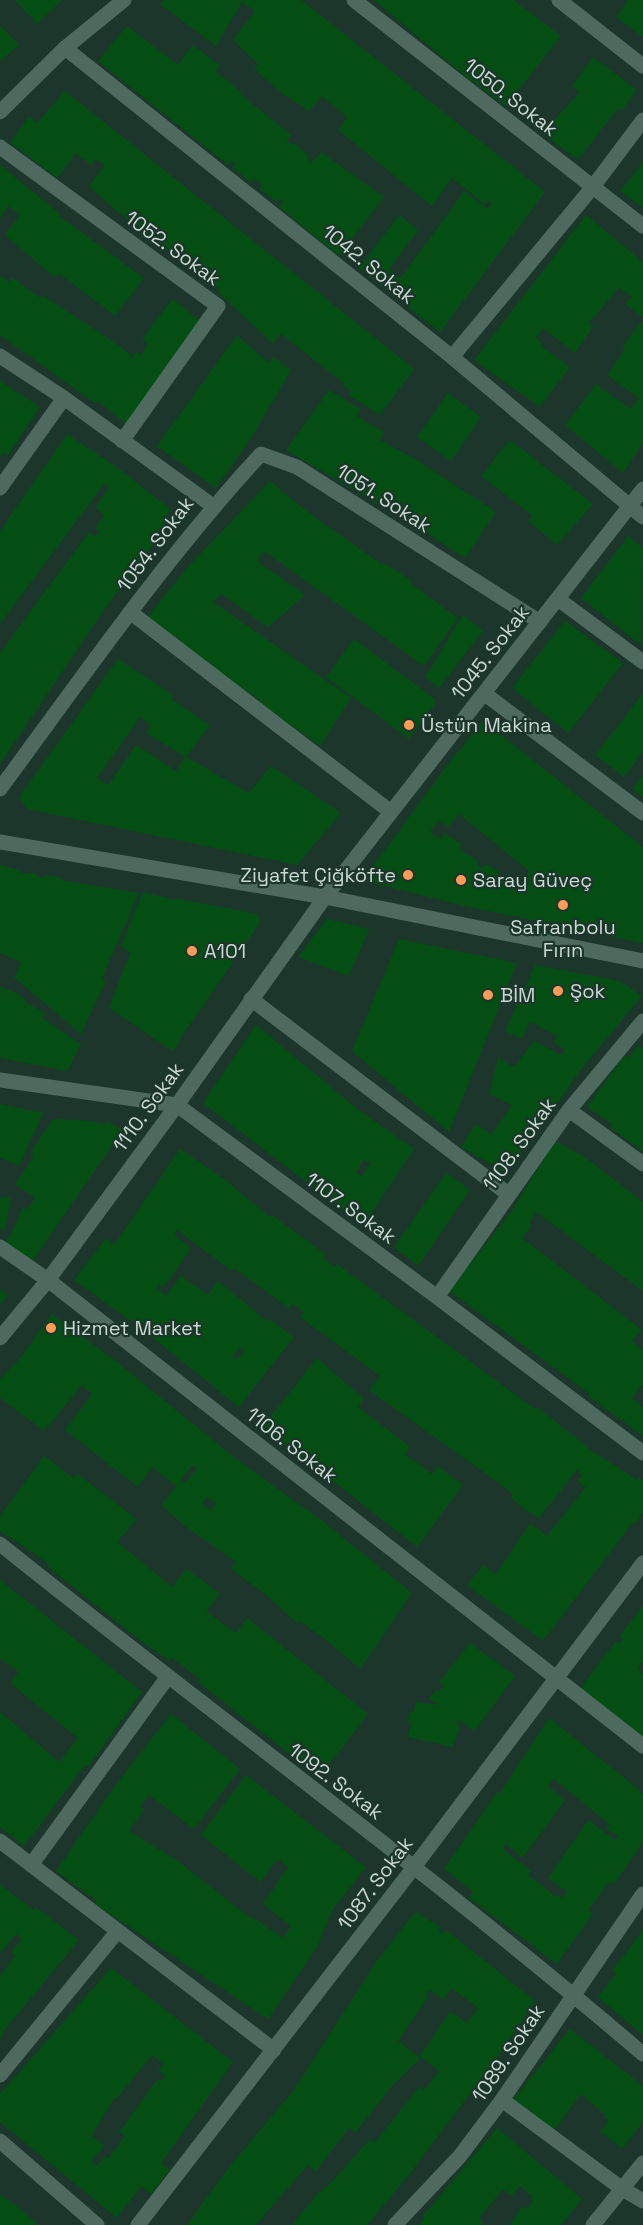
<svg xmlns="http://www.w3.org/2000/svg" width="643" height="2225" viewBox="0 0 643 2225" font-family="'Space Grotesk',sans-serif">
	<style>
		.building { fill: #054e13; fill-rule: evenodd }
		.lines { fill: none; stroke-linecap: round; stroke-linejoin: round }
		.minor { stroke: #4e6a5e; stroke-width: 15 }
		.tertiary { stroke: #4e6a5e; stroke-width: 15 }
		.poi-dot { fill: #fd9c57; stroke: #1c362c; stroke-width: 2 }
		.labels { text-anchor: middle; stroke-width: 4.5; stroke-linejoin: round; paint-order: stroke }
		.street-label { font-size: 20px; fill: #cad9d2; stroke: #1c362c }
		.poi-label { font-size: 20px; fill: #cad9d2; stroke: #1c362c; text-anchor: start }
	</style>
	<rect width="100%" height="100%" fill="#1c362c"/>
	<!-- building -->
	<path class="building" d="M15,0H62L37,24Z
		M165,0H301L545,192L440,332L359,268L399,215L418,230L389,269L401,278L464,191L488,209L493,203L489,200L486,205L452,178L432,206L338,130L347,117L322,96L309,111L282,93L254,69L258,64L233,40L255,11L242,2L216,46L160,4Z
		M374,0H513L561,36L506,106L466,77Z
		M628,0H643V37L616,17Z
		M0,25L19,45L0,61Z
		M127,26L178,65L192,45L220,65L215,71L241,92L240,94L291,135L286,142L292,145L294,143L309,156L307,159L312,162L321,152L384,197L339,256L279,207L283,202L279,199L276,202L260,189L262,185L258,181L254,179L251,183L232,167L235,163L231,161L228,165L98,61Z
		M593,57L637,90L621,111L618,108L578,160L542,133L580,92L572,86Z
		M65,91L414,369L380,415L348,395L351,391L343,386L345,384L281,334L273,344L218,292L219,289L113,208L89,186L105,165L96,159L91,165L76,153L57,178L10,142L29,116L37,123Z
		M643,162V208L620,191Z
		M0,165L60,214L59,216L144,278L115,316L59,273L55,278L5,235L20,215L8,206L0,219Z
		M586,215L643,262V317L625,304L632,296L619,288L589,323L593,327L575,353L543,328L536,338L543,344L541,346L570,367L540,407L474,360Z
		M0,276L9,282L12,277L40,298L42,295L102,334L131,355L128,362L136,352L141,355L148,344L142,339L172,299L202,322L126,424L98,401L96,404L0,335Z
		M641,322L643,324V443L623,473L565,425L596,384L631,409L639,398L607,375L625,349L622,347Z
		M237,335L269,363L274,357L291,370L253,435L216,488L157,446Z
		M0,381L40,407L8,455L3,452L0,457Z
		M329,390L360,409L356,416L384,432L380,440L415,459L496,512L465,558L383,504L381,506L286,450Z
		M448,393L481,417L451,461L417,437Z
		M67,434L122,471L170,509L159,536L99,617L0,764V653L89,532L95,537L100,531L95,529L104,515L95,507L109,488L104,484L0,624V531Z
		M510,440L593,504L557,545L528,521L533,516L481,476Z
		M270,481L305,510L381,564L382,562L411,580L409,582L458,618L424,666L264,551L257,561L305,595L268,627L223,595H219L213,602L351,698L320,746L259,702L260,700L144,622L184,571Z
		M628,536L643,548L642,646L581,598Z
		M463,615L483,631L439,688L425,677Z
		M565,621L623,663L568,733L512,688Z
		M354,639L437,701L409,739L326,677Z
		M118,659L173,695L171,699L210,725L186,757L249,793L271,766L341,813L297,865L27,809L19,797ZM140,717L151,726L146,733L185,757L176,771L136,745L108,785L97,778Z
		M643,693V752L624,777L595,755Z
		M483,721L643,847V943L469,907L365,881V877L449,763ZM459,814L529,871L517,888L496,877L499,872L486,864L482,869L477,865L479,862L459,849L461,844L444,833L440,839L430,832L439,820L448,827Z
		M643,776V797L633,789Z
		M0,865L16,869L20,873H34L43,879L45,875L63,878L61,880L139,893L102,978L106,980L81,1034L14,977L21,962L0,953Z
		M143,892L175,900V898L257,914L261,921L241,950L239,949L236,958L231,961L233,963L218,984L217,983L215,990L209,994L211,995L179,1039L181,1040L173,1051L109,1008L130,953L121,946Z
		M327,919L369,929L349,976L298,957Z
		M399,939L517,963L449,1132L352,1051Z
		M535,965L620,981L642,996L582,1068L544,1122L542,1120L520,1150L523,1152L506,1173L461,1147L475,1124L492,1134L512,1105L489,1094L498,1058L514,1067L534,1041L561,1055L565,1050L553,1042L558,1036L530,1022L522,1039L505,1031Z
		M0,987L12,991L26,999L25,1002L45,1013L42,1018L81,1044L67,1071L0,1058Z
		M256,1025L356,1108L414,1149L363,1225L203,1103ZM364,1160L370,1164L361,1177L356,1172Z
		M638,1045L643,1048V1151L611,1128L613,1125L587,1107L625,1055L629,1058Z
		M0,1104L43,1113L19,1166L0,1158Z
		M53,1119L92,1121L105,1124L106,1121L123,1130L31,1263L6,1244L23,1207L27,1210L35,1198L15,1184L34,1156L30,1153Z
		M555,1141L586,1158L643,1202V1291L536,1212L529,1224L531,1226L522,1238L642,1330L632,1341L643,1350V1385L632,1398L643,1407V1436L588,1396L590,1394L449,1291L511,1212Z
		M180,1149L224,1179L269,1217L272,1215L325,1254L324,1259L335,1267L337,1264L535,1409L537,1407L592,1451L637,1480L639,1477L643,1480V1513L635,1524L633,1522L543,1641L467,1585L483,1565L496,1574L530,1523L547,1536L586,1487L577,1481L582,1475L577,1470L539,1518L525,1510L510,1497L513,1494L500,1484L369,1390L380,1376L300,1317L304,1312L292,1304L290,1309L234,1268L232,1271L177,1230L174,1235L191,1248L164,1287L160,1284L157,1288L166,1296L181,1276L208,1295L218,1281L267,1321L269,1319L294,1337L239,1407L142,1329L74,1280L106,1238L114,1245ZM241,1347L244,1350L237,1360L232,1356Z
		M446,1173L470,1190L418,1266L394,1247Z
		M0,1197L11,1198L5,1230L0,1228Z
		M0,1290L8,1295L0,1305Z
		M52,1314L117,1362L236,1459L321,1520L412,1593L360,1669L326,1640L300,1621L298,1624L265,1594L231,1569L236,1562L186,1527L161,1505L176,1486L152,1467L138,1487L65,1430L92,1394L82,1385L44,1431L0,1398V1379L20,1358ZM193,1465L197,1468L185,1483L181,1480ZM207,1497L216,1504L211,1510L202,1503Z
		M317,1358L364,1399L358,1407L410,1447L405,1454L432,1474L438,1466L463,1485L417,1547L263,1426Z
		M44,1456L73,1478L76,1473L137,1519L117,1542L172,1587L187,1569L220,1594L206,1611L236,1633L247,1618L368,1714L319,1777L198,1682L200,1679L171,1657L169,1661L132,1634L48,1567L49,1565L38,1556L0,1531V1516Z
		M0,1580L142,1692L88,1767L85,1765L24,1846L0,1827V1712L59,1762L78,1738L10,1683L18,1672L0,1658Z
		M643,1606V1662L638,1669L643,1673V1740L607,1708L579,1690L616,1641L620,1644L623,1639L619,1637Z
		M470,1643L515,1676L474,1731L458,1719L456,1725L460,1726L453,1747L408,1737L411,1723L408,1722L410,1712H414L416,1702L439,1705L429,1698L436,1690L439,1692L444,1685L439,1682Z
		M171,1714L240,1769L194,1829L149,1795L140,1807L144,1810L129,1831L178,1861L250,1918L251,1916L283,1938L291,1926L263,1904L288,1867L278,1859L260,1882L201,1835L246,1775L366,1867L331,1912L317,1947L268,2019L95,1904L97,1901L56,1871L114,1787Z
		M549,1718L643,1793V1842L614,1884L610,1881L588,1910L593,1914L557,1964L469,1898L473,1892L444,1869L498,1791L500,1793ZM554,1779L609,1824L606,1829L619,1837L615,1840L588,1820L548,1878L567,1892L562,1898L557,1894L556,1897L528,1875L531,1871L503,1849L506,1844L522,1858L544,1829L565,1800L548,1786Z
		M0,1885L34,1910L36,1907L79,1940L2,2033L4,2034L0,2039V1976L15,1956L11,1952L22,1939L16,1934L0,1954Z
		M415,1912L441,1927L438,1930L443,1934L446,1930L535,2001L504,2048L408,2176L367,2225H292L318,2193L330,2184L370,2139L374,2143L420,2086L424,2090L439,2071L420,2056L450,2011L467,2023L478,2008L451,1988L444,2000L429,1990L426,1995L428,1997L398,2041L420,2058L392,2086L356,2132L349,2128L316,2171L308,2165L256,2225H187L230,2166L294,2090L376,1962Z
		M643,1930V2035L598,1997L616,1973L612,1971Z
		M111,1968L233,2062L161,2163L170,2170L151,2194L141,2186L117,2218L0,2122V2094ZM152,2055L163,2064L158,2070L166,2076L161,2081L158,2079L119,2132L125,2136L108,2159L105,2156L97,2166L91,2162L104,2146L92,2135L115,2097L117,2098Z
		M570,2029L643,2086V2122L622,2149L600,2131L609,2121L604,2117L605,2115L581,2094L553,2132L512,2101Z
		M497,2128L582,2199L561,2225H509L523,2206L527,2209L533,2202L531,2199L533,2197L520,2186L511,2196L503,2189L479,2218L483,2225H419L424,2219L422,2217Z
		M0,2194L20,2209L38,2225H0Z"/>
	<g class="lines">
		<!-- minor -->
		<path class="minor" d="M354,0L643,226
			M559,0L643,66
			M65,48L452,357L643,517
			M0,147L218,306L122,441
			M0,356L64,398L213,506
			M452,357L592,188L643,120
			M0,488L64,398
			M558,599L643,662
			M130,612L391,812
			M485,694L643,813
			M0,789C84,675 165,558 261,454L297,467L540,622
			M0,842L325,897
			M251,999L508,1194
			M0,1080L177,1105L437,1297L643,1453
			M569,1110L643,1164
			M0,1247L48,1280L643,1746
			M437,1297L569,1110L643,1021
			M0,1544C213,1715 435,1876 643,2054
			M0,1841L274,2050
			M31,1865L167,1678
			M0,2075L117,1932
			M502,2100L621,2188L643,2201
			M0,2141L97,2225
			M138,2225L414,1867L643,1563
			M395,2225L460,2156L502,2100L643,1894
			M593,2225L643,2163"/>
		<!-- tertiary -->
		<path class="tertiary" d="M0,112L65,48L124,0
			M325,897L643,961
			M0,1338L48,1280L177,1105L325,897L643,489"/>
	</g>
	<!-- markers -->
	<g class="poi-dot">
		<circle cx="409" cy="725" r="6"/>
		<circle cx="408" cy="875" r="6"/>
		<circle cx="461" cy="880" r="6"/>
		<circle cx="563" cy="905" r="6"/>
		<circle cx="192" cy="951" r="6"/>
		<circle cx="558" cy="991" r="6"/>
		<circle cx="488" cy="995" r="6"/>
		<circle cx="51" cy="1328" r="6"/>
	</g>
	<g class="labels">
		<!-- street labels -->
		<g class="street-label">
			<text transform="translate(511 97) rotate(38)" y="7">1050. Sokak</text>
			<text transform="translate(173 248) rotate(36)" y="7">1052. Sokak</text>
			<text transform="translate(369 264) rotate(39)" y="7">1042. Sokak</text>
			<text transform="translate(384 498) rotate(33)" y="7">1051. Sokak</text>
			<text transform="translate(155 544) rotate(-53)" y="7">1054. Sokak</text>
			<text transform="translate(490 652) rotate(-52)" y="7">1045. Sokak</text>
			<text transform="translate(148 1107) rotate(-54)" y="7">1110. Sokak</text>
			<text transform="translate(519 1144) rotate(-54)" y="7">1108. Sokak</text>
			<text transform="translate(351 1208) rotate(36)" y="7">1107. Sokak</text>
			<text transform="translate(292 1445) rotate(38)" y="7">1106. Sokak</text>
			<text transform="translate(336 1781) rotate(37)" y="7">1092. Sokak</text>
			<text transform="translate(375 1883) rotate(-53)" y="7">1087. Sokak</text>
			<text transform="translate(508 2053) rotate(-56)" y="7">1089. Sokak</text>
		</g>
		<!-- poi labels -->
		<g class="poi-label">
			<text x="421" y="732">Üstün Makina</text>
			<text x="396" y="882" text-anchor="end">Ziyafet Çiğköfte</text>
			<text x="473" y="887">Saray Güveç</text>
			<text x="563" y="934" text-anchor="middle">Safranbolu<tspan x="563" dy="23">Fırın</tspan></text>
			<text x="204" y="958">A101</text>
			<text x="570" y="998">Şok</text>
			<text x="500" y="1002">BİM</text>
			<text x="63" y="1335">Hizmet Market</text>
		</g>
	</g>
</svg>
